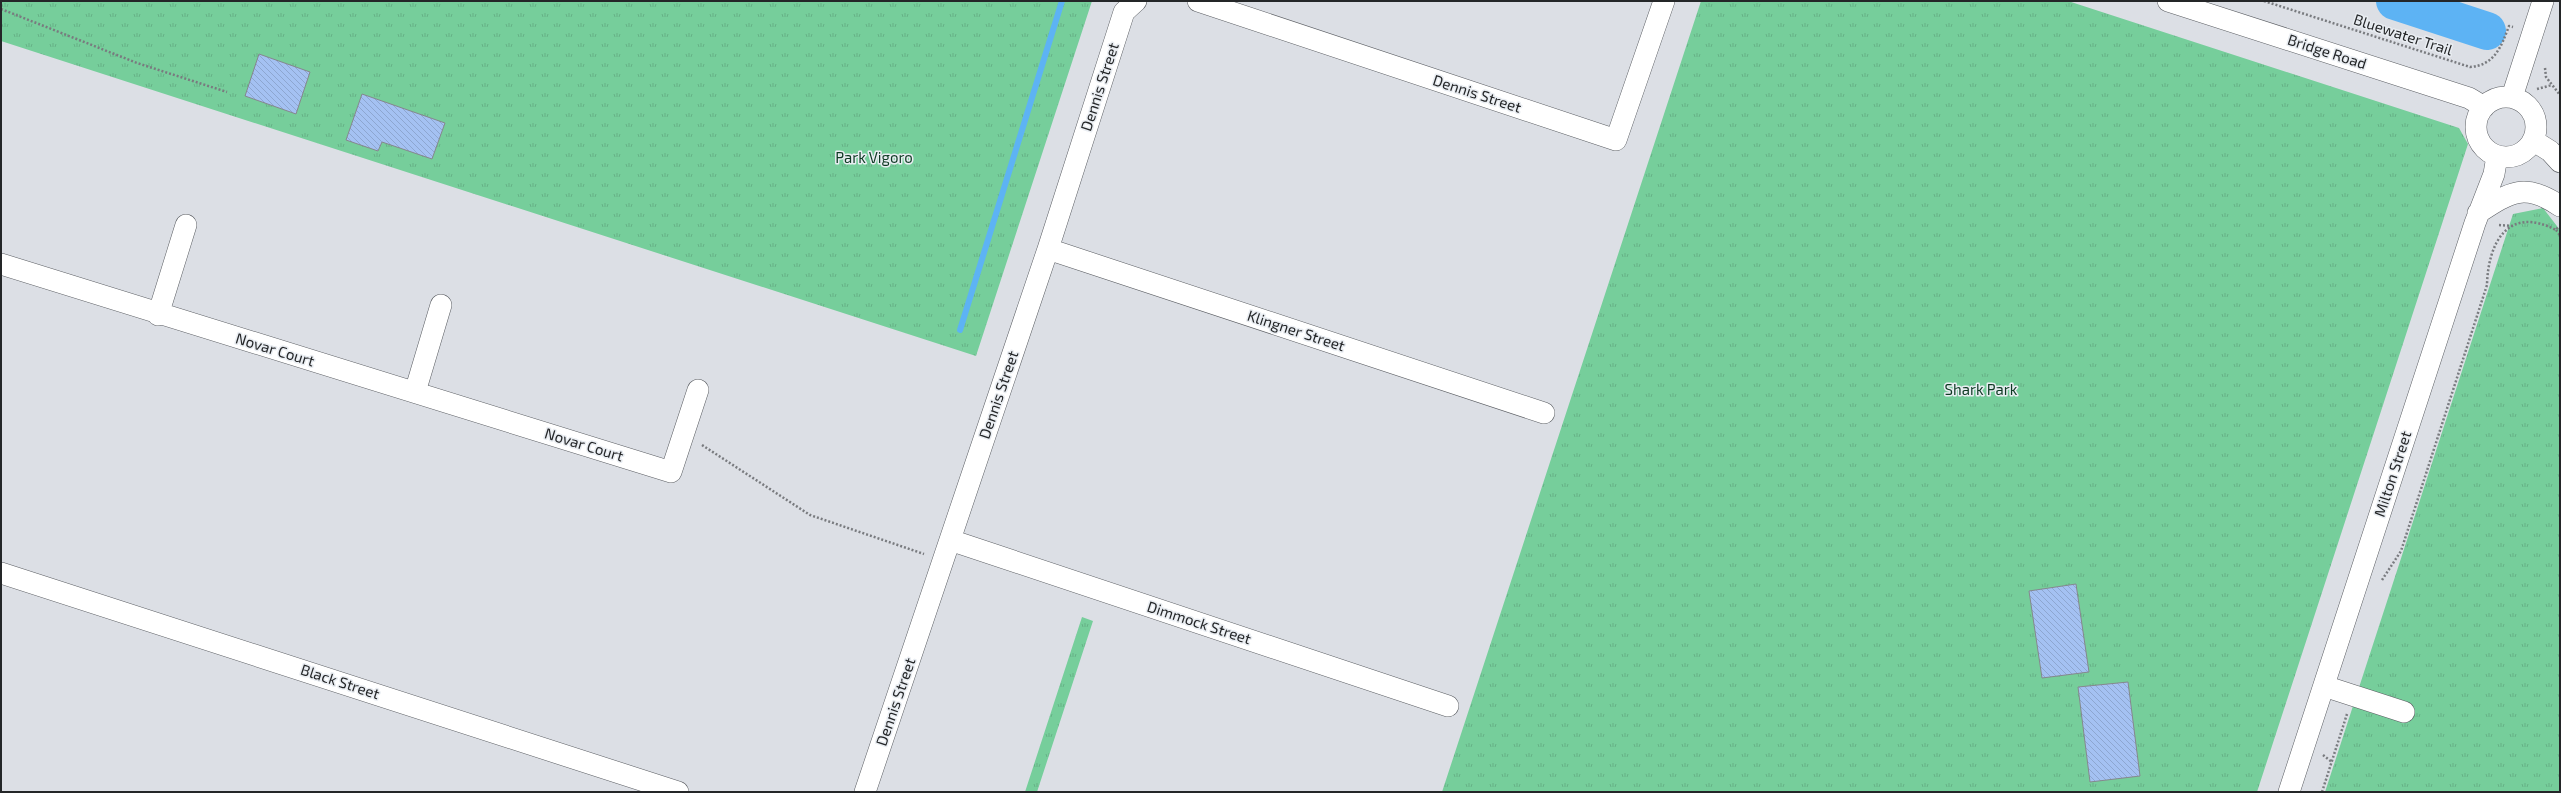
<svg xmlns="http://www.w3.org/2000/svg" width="2561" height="793" viewBox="0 0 2561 793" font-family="'Exo 2',sans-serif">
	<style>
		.park { fill: url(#park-tufts) }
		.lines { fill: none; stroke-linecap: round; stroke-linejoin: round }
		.stream { stroke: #5db3f4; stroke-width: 6 }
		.river { stroke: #5db3f4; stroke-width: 38 }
		.building { fill: url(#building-back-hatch); stroke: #85888d }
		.minor-casing { stroke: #5b5e63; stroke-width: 22 }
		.path { stroke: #797b7f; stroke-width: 2.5; stroke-dasharray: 2 2; stroke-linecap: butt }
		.minor { stroke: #fff; stroke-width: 21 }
		.labels { text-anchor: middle; stroke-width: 3; stroke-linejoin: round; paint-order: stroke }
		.street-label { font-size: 15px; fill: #242628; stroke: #e9edf2 }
		.park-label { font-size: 15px; fill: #0e3a23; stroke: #e9edf2 }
	</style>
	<defs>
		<pattern id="park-tufts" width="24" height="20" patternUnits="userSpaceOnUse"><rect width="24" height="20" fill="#76ce9b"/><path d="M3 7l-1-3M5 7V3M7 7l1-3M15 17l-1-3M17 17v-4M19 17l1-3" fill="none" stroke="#66b186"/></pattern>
		<pattern id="building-back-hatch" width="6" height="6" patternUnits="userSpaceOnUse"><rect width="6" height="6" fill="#a4c1f2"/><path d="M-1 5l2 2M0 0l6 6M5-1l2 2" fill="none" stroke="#8da6d0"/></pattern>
	</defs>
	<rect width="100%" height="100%" fill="#dcdfe5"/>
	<!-- park -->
	<path class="park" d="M1,1H1092L976,356L1,41Z
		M1701,1H2068L2459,128L2468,144L2257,792H1442Z
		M2543,208L2560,230V792H2325L2513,214Z
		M1082,617L1093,621L1037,792H1025Z"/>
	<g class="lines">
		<!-- stream -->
		<path class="stream" d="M960,330L1062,1"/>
		<!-- river -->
		<path class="river" d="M2395,1L2487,31"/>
	</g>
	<!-- building -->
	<path class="building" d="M259,54L310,72L296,114L245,96Z
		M362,94L445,123L432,159L382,142L378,151L346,140Z
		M2076,584L2089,672L2042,678L2029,591Z
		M2128,682L2140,776L2090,782L2078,687Z"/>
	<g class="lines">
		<defs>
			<path id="minor" d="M1198,1L1616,140L1664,1
				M2168,1L2469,98L2484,107
				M2476 127a30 30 0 1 1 60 0a30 30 0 1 1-60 0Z
				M2512,97L2543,1
				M2534,141L2550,151L2560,162
				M2478,213C2510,192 2525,182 2560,206
				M1048,249L1544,413
				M1,264L671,472L698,390
				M158,315L186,225
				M415,392L441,305
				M950,540L1448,706
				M1,573L678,792
				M2324,686L2404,712
				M865,792L1048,249L1124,12L1136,1
				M2289,792L2475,223L2494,174L2497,156"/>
		</defs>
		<!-- minor casing -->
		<use href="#minor" class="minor-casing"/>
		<!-- path -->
		<path class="path" d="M2264,1L2470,67C2495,65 2501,47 2509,26L2513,27
			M1,9L137,63L227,92
			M2545,68L2546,77L2560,95
			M2537,89L2552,85
			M2499,225L2514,226
			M2556,230L2560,235
			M702,445L810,515L924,554
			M2382,580L2401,551L2487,285C2488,243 2508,205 2556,230L2558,227
			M2323,755L2332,762
			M2322,792L2347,714"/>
		<!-- minor -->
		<use href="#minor" class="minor"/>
	</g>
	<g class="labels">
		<!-- street labels -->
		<g class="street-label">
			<text transform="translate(2403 35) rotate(18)" y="5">Bluewater Trail</text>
			<text transform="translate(2327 52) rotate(18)" y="5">Bridge Road</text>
			<text transform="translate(1100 87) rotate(-72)" y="5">Dennis Street</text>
			<text transform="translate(1477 94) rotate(18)" y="5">Dennis Street</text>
			<text transform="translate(1296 331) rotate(18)" y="5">Klingner Street</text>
			<text transform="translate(275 350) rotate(17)" y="5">Novar Court</text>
			<text transform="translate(999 395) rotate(-71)" y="5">Dennis Street</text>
			<text transform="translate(584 445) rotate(17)" y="5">Novar Court</text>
			<text transform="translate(2393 474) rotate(-72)" y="5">Milton Street</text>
			<text transform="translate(1199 623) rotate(18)" y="5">Dimmock Street</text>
			<text transform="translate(340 682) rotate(18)" y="5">Black Street</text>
			<text transform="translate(896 702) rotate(-71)" y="5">Dennis Street</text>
		</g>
		<!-- park labels -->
		<g class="park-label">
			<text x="874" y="163">Park Vigoro</text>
			<text x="1981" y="395">Shark Park</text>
		</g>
	</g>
	<!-- border -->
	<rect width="2561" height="793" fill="none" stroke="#242628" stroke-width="4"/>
</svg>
